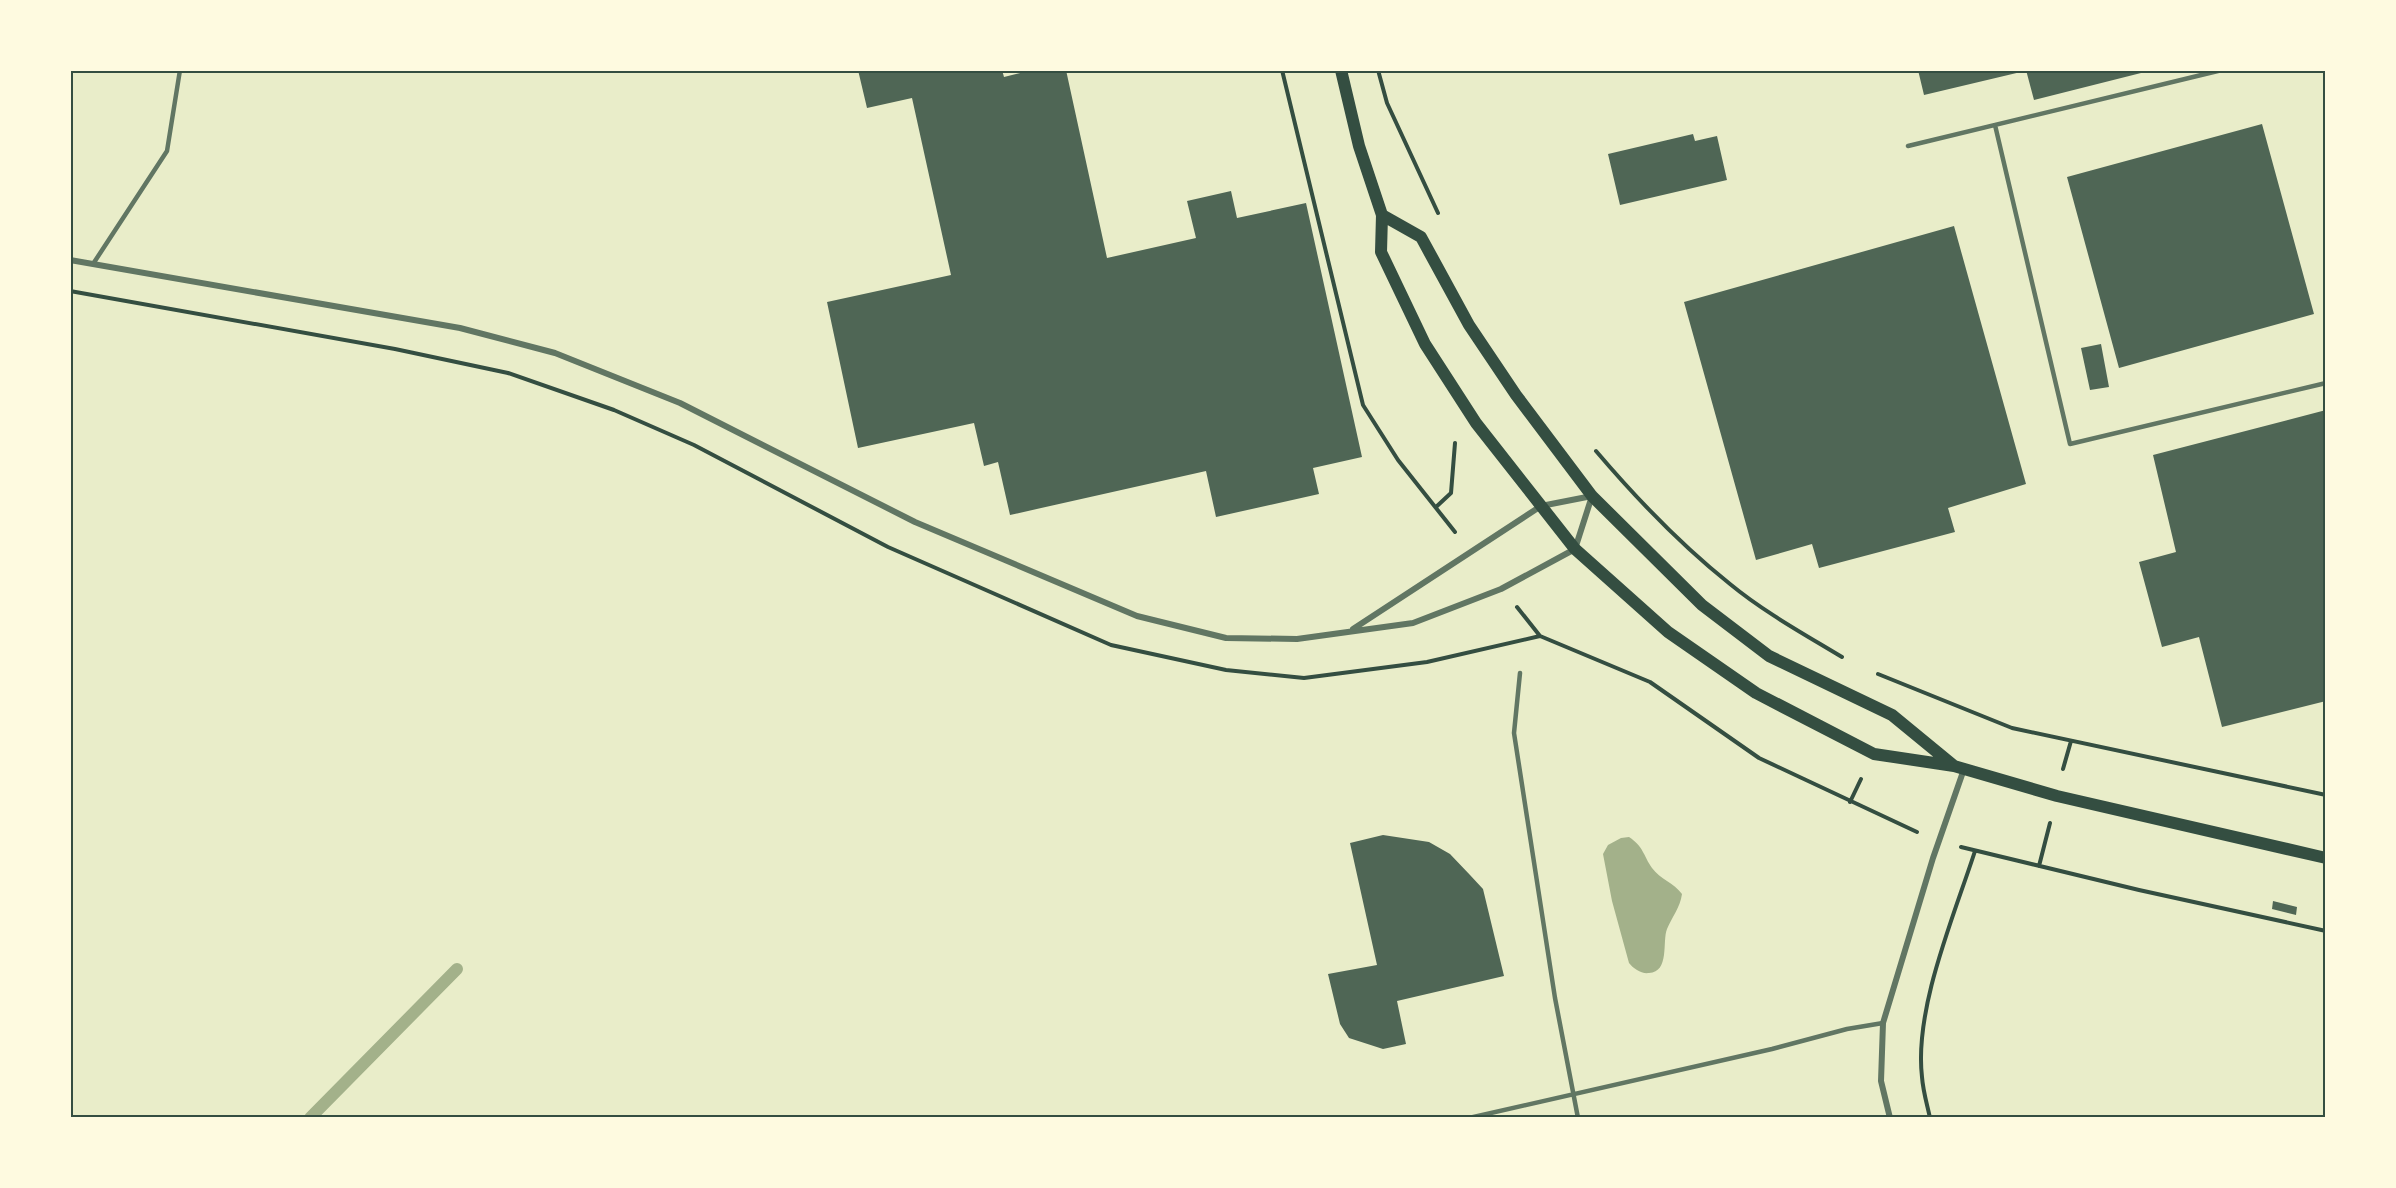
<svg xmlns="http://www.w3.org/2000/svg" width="2396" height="1188" viewBox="0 0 2396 1188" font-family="Arial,sans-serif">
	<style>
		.water { fill: #a3b18a }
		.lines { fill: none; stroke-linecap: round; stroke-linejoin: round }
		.stream { stroke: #a3b18a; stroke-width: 12 }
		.building { fill: #4f6655 }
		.path { stroke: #344e41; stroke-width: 4 }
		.service { stroke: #617663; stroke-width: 4.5 }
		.minor { stroke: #617663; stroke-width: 6 }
		.secondary { stroke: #344e41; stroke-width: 12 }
		.neatline { fill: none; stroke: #344e41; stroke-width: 2 }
	</style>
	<rect width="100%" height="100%" fill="#e9edc9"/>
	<!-- water -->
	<path class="water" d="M1629,837C1644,847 1643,855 1652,868C1660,879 1674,883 1682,894C1680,908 1672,917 1667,929C1662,941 1670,972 1649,973C1641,974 1634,969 1629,963L1612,901L1603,854L1608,845L1621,838Z"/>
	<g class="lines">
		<!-- stream -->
		<path class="stream" d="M310,1118L457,969"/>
	</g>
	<!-- building -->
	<path class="building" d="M858,70H1002L1004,77L1033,70H1066L1107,258L1196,238L1187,201L1231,191L1237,218L1306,203L1362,457L1313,468L1319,494L1216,517L1206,471L1010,515L998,462L984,466L974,423L858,448L827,302L951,275L912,98L867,108Z
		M1918,70H2025V71L1924,95Z
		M2026,70H2141V73L2034,100Z
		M2262,124L2314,314L2119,368L2067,177Z
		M1693,134L1695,141L1717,136L1727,180L1620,205L1608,154Z
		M1954,226L2026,484L1948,508L1955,532L1819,568L1812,544L1756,560L1684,302Z
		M2101,344L2109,387L2090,390L2081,348Z
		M2326,410V701L2222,727L2199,637L2162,647L2139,562L2176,552L2153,455Z
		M1383,835L1429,842L1450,854L1470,875L1483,889L1504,976L1397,1001L1406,1044L1383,1049L1349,1038L1340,1024L1328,974L1377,965L1350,843Z
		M2273,901L2297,907L2296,915L2272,909Z"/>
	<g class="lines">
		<!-- path -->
		<path class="path" d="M1282,70L1363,405L1398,460L1455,532
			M1378,70L1387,103L1438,213
			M70,291L395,349L508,373L614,410L694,445L888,547L1111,645L1226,670L1304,678L1427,662L1540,636
			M1596,451C1636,498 1681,545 1730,584C1764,612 1804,634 1842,657
			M1436,507L1451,493L1455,443
			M1517,607L1540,636L1650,682L1759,758L1917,832
			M1878,674L2012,728L2326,795
			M2063,769L2071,741
			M1850,802L1861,779
			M1961,847L2139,890L2326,931
			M2039,866L2050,823
			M1930,1118C1927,1104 1923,1091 1922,1077C1914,1009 1954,916 1975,851"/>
		<!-- service -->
		<path class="service" d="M1995,125L2070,444L2326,383
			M1908,146L2222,70
			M93,264L167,151L180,70
			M1520,673L1514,733L1555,998L1578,1118
			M1469,1118L1772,1049L1847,1029L1883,1023"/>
		<!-- minor -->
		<path class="minor" d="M70,260L460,328L555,353L680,403L915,522L1137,616L1226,638L1297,639L1413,623L1501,589L1575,549L1592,496L1541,506L1353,629
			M1890,1118L1881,1081L1883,1023L1933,858L1964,769"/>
		<!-- secondary -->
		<path class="secondary" d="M1341,70L1359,146L1382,215L1381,252L1425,344L1476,423L1575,549L1668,632L1756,693L1874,754L1954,766L2057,796L2326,858
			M1382,215L1421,237L1469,325L1516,395L1592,496L1702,605L1769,656L1892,715L1954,766"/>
	</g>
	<!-- border -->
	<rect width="2396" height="1188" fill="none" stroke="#fefae0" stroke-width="144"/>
	<rect x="72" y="72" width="2252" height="1044" class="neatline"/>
</svg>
